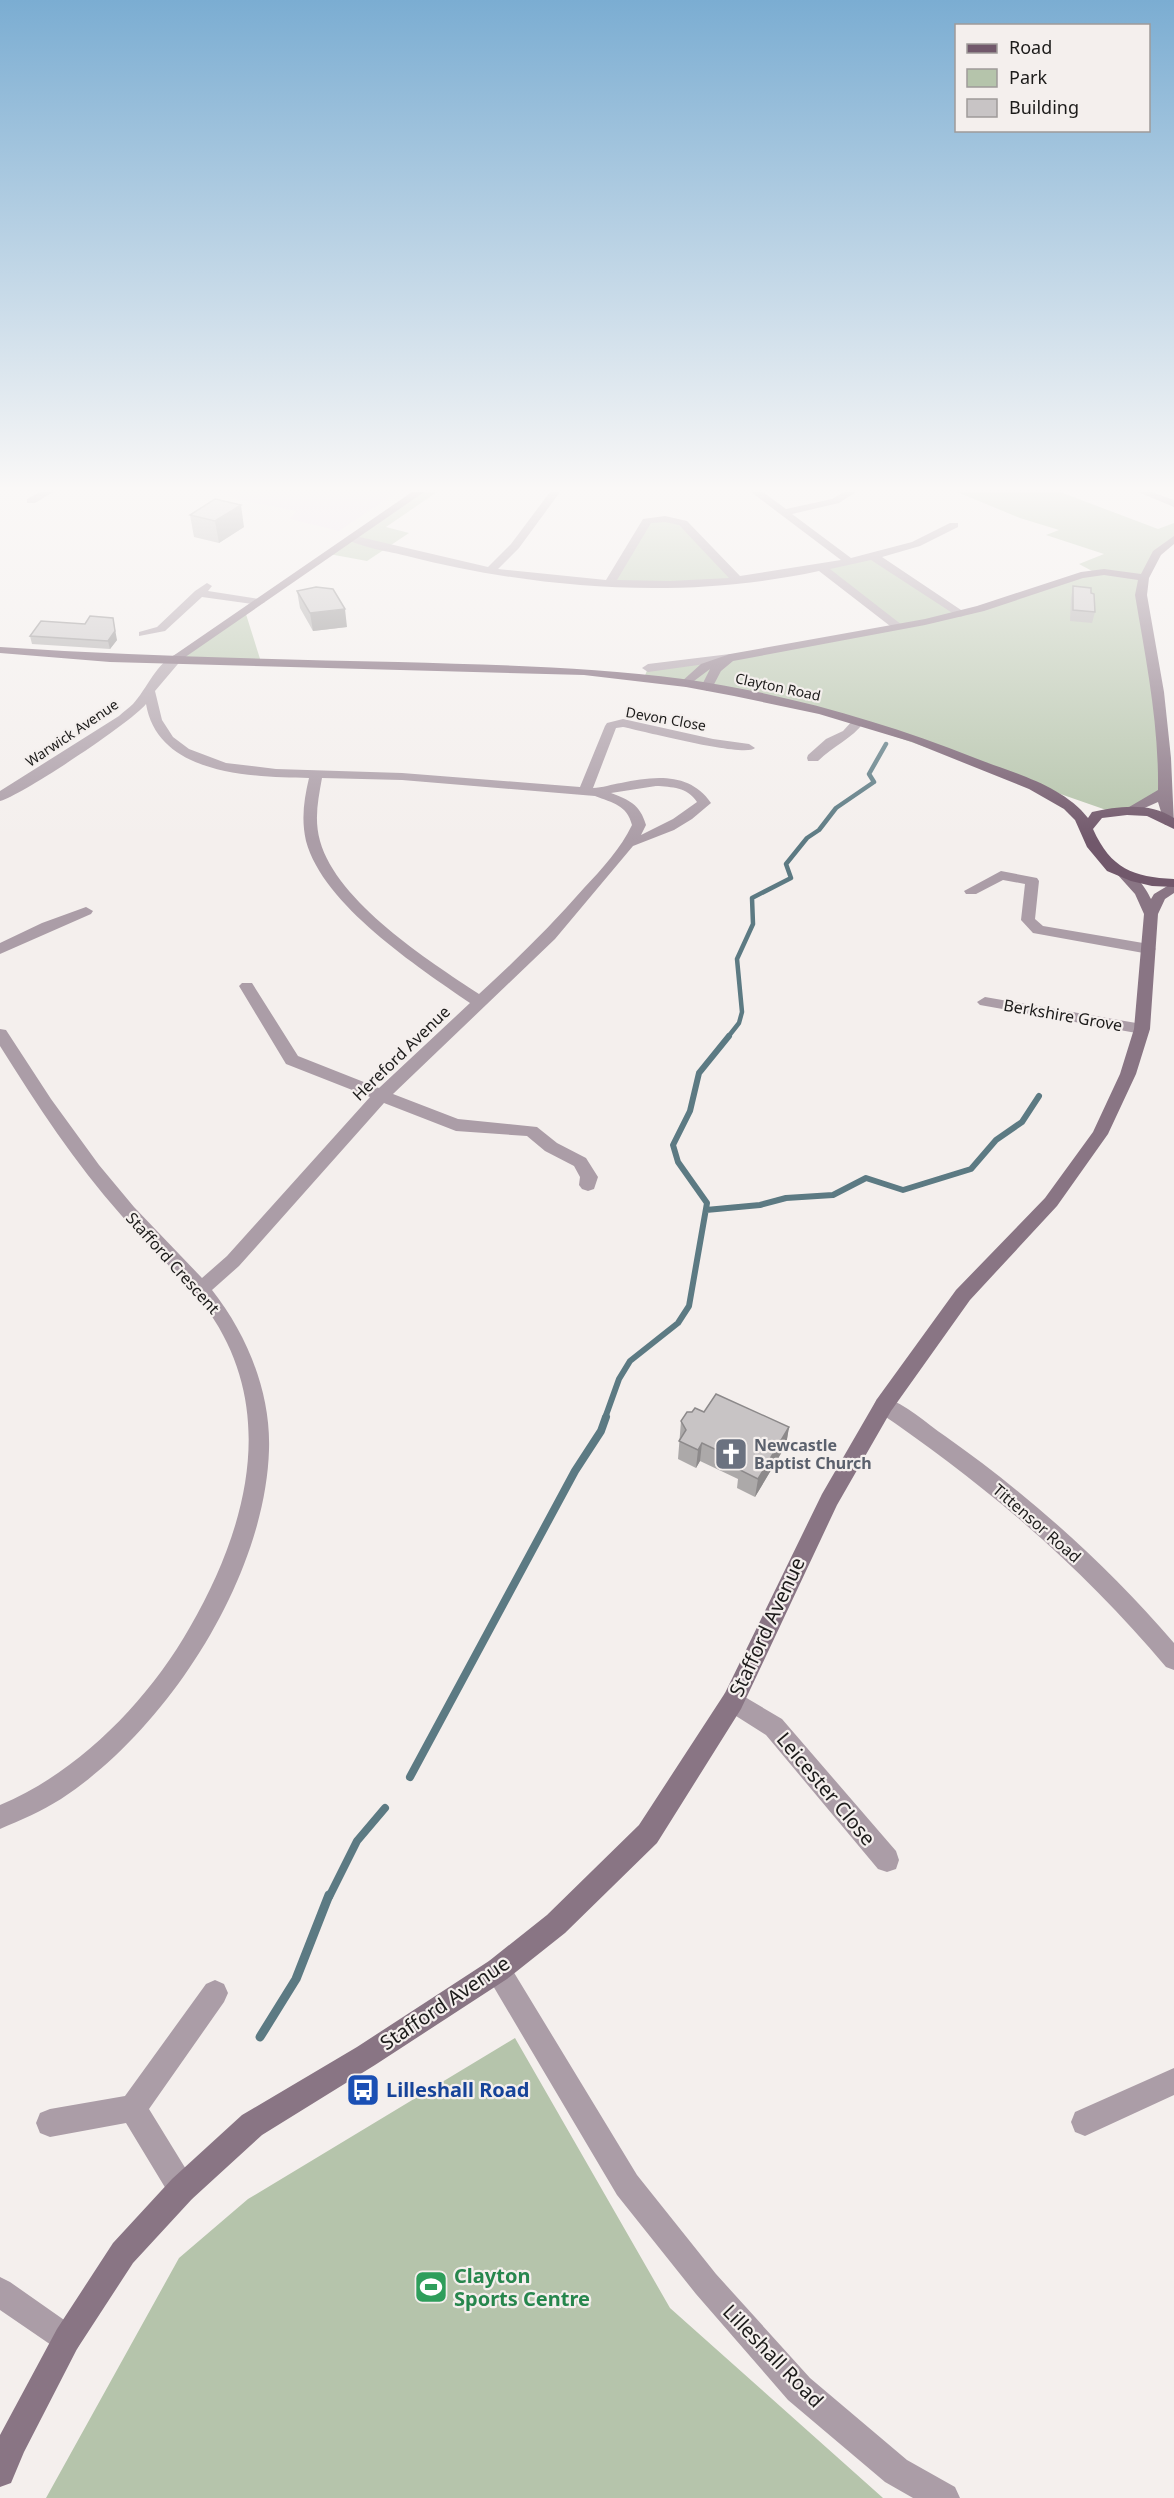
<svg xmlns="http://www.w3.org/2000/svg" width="1174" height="2498" viewBox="0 0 1174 2498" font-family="'Noto Sans',sans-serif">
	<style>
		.education { fill: #f1e0f1 }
		.green { fill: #b5c4ab }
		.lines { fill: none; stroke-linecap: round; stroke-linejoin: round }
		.stream-far3 { stroke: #5c7a83; stroke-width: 4.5 }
		.stream-far2 { stroke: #5c7a83; stroke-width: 6 }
		.stream-far1 { stroke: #5c7a83; stroke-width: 8 }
		.stream { stroke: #5c7a83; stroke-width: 9 }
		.street { fill: #ab9da7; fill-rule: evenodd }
		.secondary { fill: #897584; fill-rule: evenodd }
		.primary { fill: #71586b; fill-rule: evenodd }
		.wall { fill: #aca9a9 }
		.shaded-wall { fill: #8c898a }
		.building { fill: #c8c4c5; stroke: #8c898a; stroke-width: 1.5 }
		.labels { text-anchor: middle; stroke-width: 4.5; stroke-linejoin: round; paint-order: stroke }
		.far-street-label { font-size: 14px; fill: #1c1b1a; stroke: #f4efed }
		.street-label { font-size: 16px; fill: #1c1b1a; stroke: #f4efed }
		.worship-label { font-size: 16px; font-weight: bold; fill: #5b616d; stroke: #f4efed; text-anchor: start }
		.near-street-label { font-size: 20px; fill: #1c1b1a; stroke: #f4efed }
		.near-transit-label { font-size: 20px; font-weight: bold; fill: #164399; stroke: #f4efed; text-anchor: start }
		.near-leisure-label { font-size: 20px; font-weight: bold; fill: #27864d; stroke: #f4efed; text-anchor: start }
	</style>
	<rect width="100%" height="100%" fill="#f4efed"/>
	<!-- education -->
	<path class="education" d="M218,492H397L339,531L290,519L296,511L241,500Z"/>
	<!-- green -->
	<path class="green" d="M419,492H437L386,527L409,533L367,561L329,554Z
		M957,492H1060L1158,529L1174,523V539L1168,542L1144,578L1164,792L1150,802L1112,812L822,711L644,678L648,668L897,627L822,568L873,556L961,614L1094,572L1079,564L1104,554L1046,535L1059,530L1020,518Z
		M673,519L738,581L609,584L647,521Z
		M245,611L261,662L177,658Z
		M515,2038L670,2308L883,2498H46L179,2258L248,2199Z"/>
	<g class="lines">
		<!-- stream-far3 -->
		<path class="stream-far3" d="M728,1037L739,1023L742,1012L737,959L753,924L752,898L791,878L786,864L807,838L819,830L836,808L874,782L869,774L886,744"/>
		<!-- stream-far2 -->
		<path class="stream-far2" d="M706,1210L760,1205L786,1198L833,1195L866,1178L903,1190L971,1169L996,1140L1022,1122L1039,1096
			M605,1418L619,1379L630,1361L678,1323L689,1306L707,1203L678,1162L673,1145L690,1111L699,1073L729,1036"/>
		<!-- stream-far1 -->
		<path class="stream-far1" d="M410,1777L575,1471L601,1431L606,1417
			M329,1897L357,1841L385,1808"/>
		<!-- stream -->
		<path class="stream" d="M260,2037L296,1979L329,1895"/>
		<!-- street -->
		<path class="street" d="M40,492H53L35,503H27V499Z
			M550,492H560L519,548L498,569L606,580L643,519L665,516L687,521L740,576L841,560L751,492H763L786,509L832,499L844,492H856L839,503L792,514L851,558L912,542L950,523H958V527L920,546L882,557L967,614L961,617L957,616L871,560L830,569L902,625V629H894L819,571C684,600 541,590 407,556C392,552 357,547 346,538L351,535L488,567L511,544ZM665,522L679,525L729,578L670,581L617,580L651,523Z
			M1138,492H1152L1174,500V507Z
			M207,583L212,586L208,591L259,599L265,602L259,605L202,597L165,631L139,636V632L157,627L195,591Z
			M177,654L183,658L155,691L162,720L173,737L189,749L226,763L276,769L402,773L580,787L605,726L607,723L623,719L713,739L749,744L755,748C745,758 643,731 623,727L616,728L593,788C602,788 612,784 621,783C654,776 690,772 711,803L692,819L674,830L633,846L555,939L393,1094L458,1119L537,1127L557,1143L586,1158L598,1177L594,1189L588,1191L582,1189L579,1185L580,1177L574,1166L545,1151L527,1136L456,1131L384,1103L239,1266L212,1290C247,1334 271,1393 269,1450C265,1578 167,1730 61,1799C42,1811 21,1820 0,1829V1805C79,1772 148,1701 190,1627C246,1530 279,1413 209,1312C184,1277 149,1248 121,1215C75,1163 37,1105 0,1046V1029L6,1030L51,1099L99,1165L134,1207L202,1278L227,1256L370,1097L286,1064L239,986L242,983H252L298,1056L379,1088L470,1003C418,967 323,905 306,841C301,819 304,799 309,778C251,777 158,775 146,704C133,721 21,796 0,801V791L119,716C123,712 129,708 133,704C147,689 157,661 177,654ZM322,778L402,780L595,796C613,803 627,805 632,825C621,848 602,869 584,888C551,926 516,960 479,994C429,961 337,902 320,841C314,819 318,800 322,778ZM656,786C672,787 687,787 697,802L673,819L641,835L646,825C640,804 629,800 611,793Z
			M730,654L736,658L734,660L648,672L642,668L648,664Z
			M858,718L864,722C852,739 833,746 818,761H808L807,758L808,755L826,739L843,731L854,719Z
			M1001,871L1037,878L1039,881L1035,919L1043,926L1149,944L1156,949L1149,954L1033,933L1021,920L1025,884L1003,880L976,894H966L964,891Z
			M86,907L93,911L91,914L0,954V943L42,923Z
			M985,997L1142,1024L1150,1029L1142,1034L980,1005L977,1002Z
			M884,1397C906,1404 926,1423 945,1436C1030,1496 1107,1565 1174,1643V1670L1166,1667C1082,1567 985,1484 877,1411L874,1405L877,1399Z
			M733,1690L782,1719L896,1851L899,1860L896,1869L887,1872L878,1869L766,1735L725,1709L722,1701L725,1693Z
			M498,1957L507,1961L637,2175L716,2274L810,2378L907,2460L955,2487L960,2498H913L885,2482L788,2400L696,2294L617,2195L489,1979L485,1970L489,1961Z
			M215,1980L224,1984L228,1993L224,2002L149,2109L192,2179L196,2189L192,2199L182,2203L172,2199L126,2123L50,2137L40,2133L36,2123L40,2113L50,2109L125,2096L206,1984Z
			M1174,2068V2095L1085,2136L1075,2132L1071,2122L1075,2112Z
			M0,2277L10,2282L77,2329L82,2339L77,2349L67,2354L57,2349L0,2310Z"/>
		<!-- secondary -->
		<path class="secondary" d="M412,492H424L181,660H173V656Z
			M1174,536V544L1161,555L1149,578L1147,595L1164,692L1171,758L1174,825H1165L1158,802L1131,814L1124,810L1158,790C1159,724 1146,660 1135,595L1138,580L1104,575L1083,578L984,611L925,625L733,661L721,671L711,690L707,691L701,687L710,669L686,687L680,683L701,664L730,654L925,619L977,606L1081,572L1104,569L1141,574L1153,551Z
			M1124,870C1135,873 1146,888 1151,899L1154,894L1174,882V893L1165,899L1158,914L1150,1029L1136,1074L1108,1134L1057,1206L970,1300L891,1411L837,1505L741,1709L657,1843L565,1933L507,1979L375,2065L262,2135L192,2199L133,2263L77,2349L24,2452L11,2483L0,2487V2435L57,2329L113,2243L172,2179L242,2115L357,2047L489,1961L547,1915L639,1825L725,1693L822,1494L877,1399L956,1290L1045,1198L1093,1132L1120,1074L1134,1029L1144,914L1135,894L1117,874Z"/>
		<!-- primary -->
		<path class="primary" d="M0,647C133,656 265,659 398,662C494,665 587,666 683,679C783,693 882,721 975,758C1013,773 1062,785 1088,818L1092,812C1119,806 1150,802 1174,818V829L1147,816L1127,815L1102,818L1093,829C1111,869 1133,877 1174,879V887L1152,886L1131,881L1107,871L1087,847L1075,820L1064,809L1029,789L912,742L819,714L734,696L686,687L584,675L110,662L0,653Z"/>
	</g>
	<!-- wall -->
	<path class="wall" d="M190,515L244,527L219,543L194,537Z
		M1073,586L1091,593L1095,612L1092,623L1070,621L1071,598Z
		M297,591L347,627L313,631L300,608Z
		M85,624L117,640L110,649L32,644L30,636Z
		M704,1412L789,1427L786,1445L755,1497L737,1488L738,1479L700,1461L696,1468L678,1459L681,1421Z"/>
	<!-- shaded-wall -->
	<path class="shaded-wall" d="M241,505L244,527L219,543L215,521Z
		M345,609L347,627L313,631L310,613Z
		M113,618L117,640L110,649L108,641Z
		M789,1427L786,1445L755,1497L758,1479Z
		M702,1443L700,1461L696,1468L698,1450Z"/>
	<!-- building -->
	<path class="building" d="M215,499L241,505L215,521L190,515Z
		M1073,586L1091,588V593L1094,594L1095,612L1073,610Z
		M316,587L333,589L345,609L310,613L297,591Z
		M90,616L113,618L115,631L108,641L30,636L41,621L85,624Z
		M716,1394L789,1427L758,1479L740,1470L744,1463L702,1443L698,1450L679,1441L686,1430L681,1421L687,1412H692L695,1408L704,1412Z"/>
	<!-- sky -->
	<linearGradient id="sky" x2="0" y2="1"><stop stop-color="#7badd2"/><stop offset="0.58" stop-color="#faf8f7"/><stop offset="1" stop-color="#faf8f7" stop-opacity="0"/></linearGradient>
	<rect width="1174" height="842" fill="url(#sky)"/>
	<!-- icons -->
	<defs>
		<symbol id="church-square" viewBox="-11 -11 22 22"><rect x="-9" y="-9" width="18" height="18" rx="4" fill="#6b7280" stroke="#f4efed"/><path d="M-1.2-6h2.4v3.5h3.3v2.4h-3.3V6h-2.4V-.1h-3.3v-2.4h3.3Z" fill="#fff"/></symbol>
		<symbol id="bus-square" viewBox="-11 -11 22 22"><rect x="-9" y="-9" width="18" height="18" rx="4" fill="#1a4fb4" stroke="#f4efed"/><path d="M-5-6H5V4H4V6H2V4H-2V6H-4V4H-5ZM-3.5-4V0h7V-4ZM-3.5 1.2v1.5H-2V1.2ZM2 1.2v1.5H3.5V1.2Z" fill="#fff"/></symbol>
		<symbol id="stadium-square" viewBox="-11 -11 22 22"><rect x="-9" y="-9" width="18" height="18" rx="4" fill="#2e9e5b" stroke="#f4efed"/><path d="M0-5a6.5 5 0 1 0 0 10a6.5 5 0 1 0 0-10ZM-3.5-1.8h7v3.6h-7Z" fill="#fff"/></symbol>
	</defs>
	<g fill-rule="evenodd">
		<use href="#church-square" x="712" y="1435" width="38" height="38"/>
		<use href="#bus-square" x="344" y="2071" width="38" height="38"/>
		<use href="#stadium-square" x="412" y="2268" width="38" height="38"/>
	</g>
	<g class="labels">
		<!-- far-street labels -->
		<g class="far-street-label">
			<text transform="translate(778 687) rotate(12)" y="5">Clayton Road</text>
			<text transform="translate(666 719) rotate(10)" y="5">Devon Close</text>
			<text transform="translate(72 733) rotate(-34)" y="5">Warwick Avenue</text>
		</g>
		<!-- street labels -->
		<g class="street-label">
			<text transform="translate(1063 1015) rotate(10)" y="6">Berkshire Grove</text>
			<text transform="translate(401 1053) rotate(-44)" y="6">Hereford Avenue</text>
			<text transform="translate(173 1263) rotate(48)" y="6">Stafford Crescent</text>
			<text transform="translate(1037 1523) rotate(41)" y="6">Tittensor Road</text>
		</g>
		<!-- worship labels -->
		<g class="worship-label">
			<text x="754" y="1451">Newcastle<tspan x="754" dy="18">Baptist Church</tspan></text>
		</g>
		<!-- near-street labels -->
		<g class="near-street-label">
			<text transform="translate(767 1627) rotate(-65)" y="7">Stafford Avenue</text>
			<text transform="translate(826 1789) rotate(50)" y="7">Leicester Close</text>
			<text transform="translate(445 2003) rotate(-34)" y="7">Stafford Avenue</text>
			<text transform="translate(773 2356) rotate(46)" y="7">Lilleshall Road</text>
		</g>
		<!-- near-transit labels -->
		<g class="near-transit-label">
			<text x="386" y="2097">Lilleshall Road</text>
		</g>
		<!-- near-leisure labels -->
		<g class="near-leisure-label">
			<text x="454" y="2283">Clayton<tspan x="454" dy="23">Sports Centre</tspan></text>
		</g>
	</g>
	<!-- legend -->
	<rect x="955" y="24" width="195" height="108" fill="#f4efed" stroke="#9e9a99" stroke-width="1.5"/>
	<rect x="967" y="44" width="30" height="9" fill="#71586b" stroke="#9e9a99" stroke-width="1.5"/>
	<text x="1009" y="54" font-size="18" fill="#1c1b1a">Road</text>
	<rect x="967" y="69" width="30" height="18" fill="#b5c4ab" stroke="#9e9a99" stroke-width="1.5"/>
	<text x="1009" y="84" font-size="18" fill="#1c1b1a">Park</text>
	<rect x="967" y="99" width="30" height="18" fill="#c8c4c5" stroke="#9e9a99" stroke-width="1.5"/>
	<text x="1009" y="114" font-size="18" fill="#1c1b1a">Building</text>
</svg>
